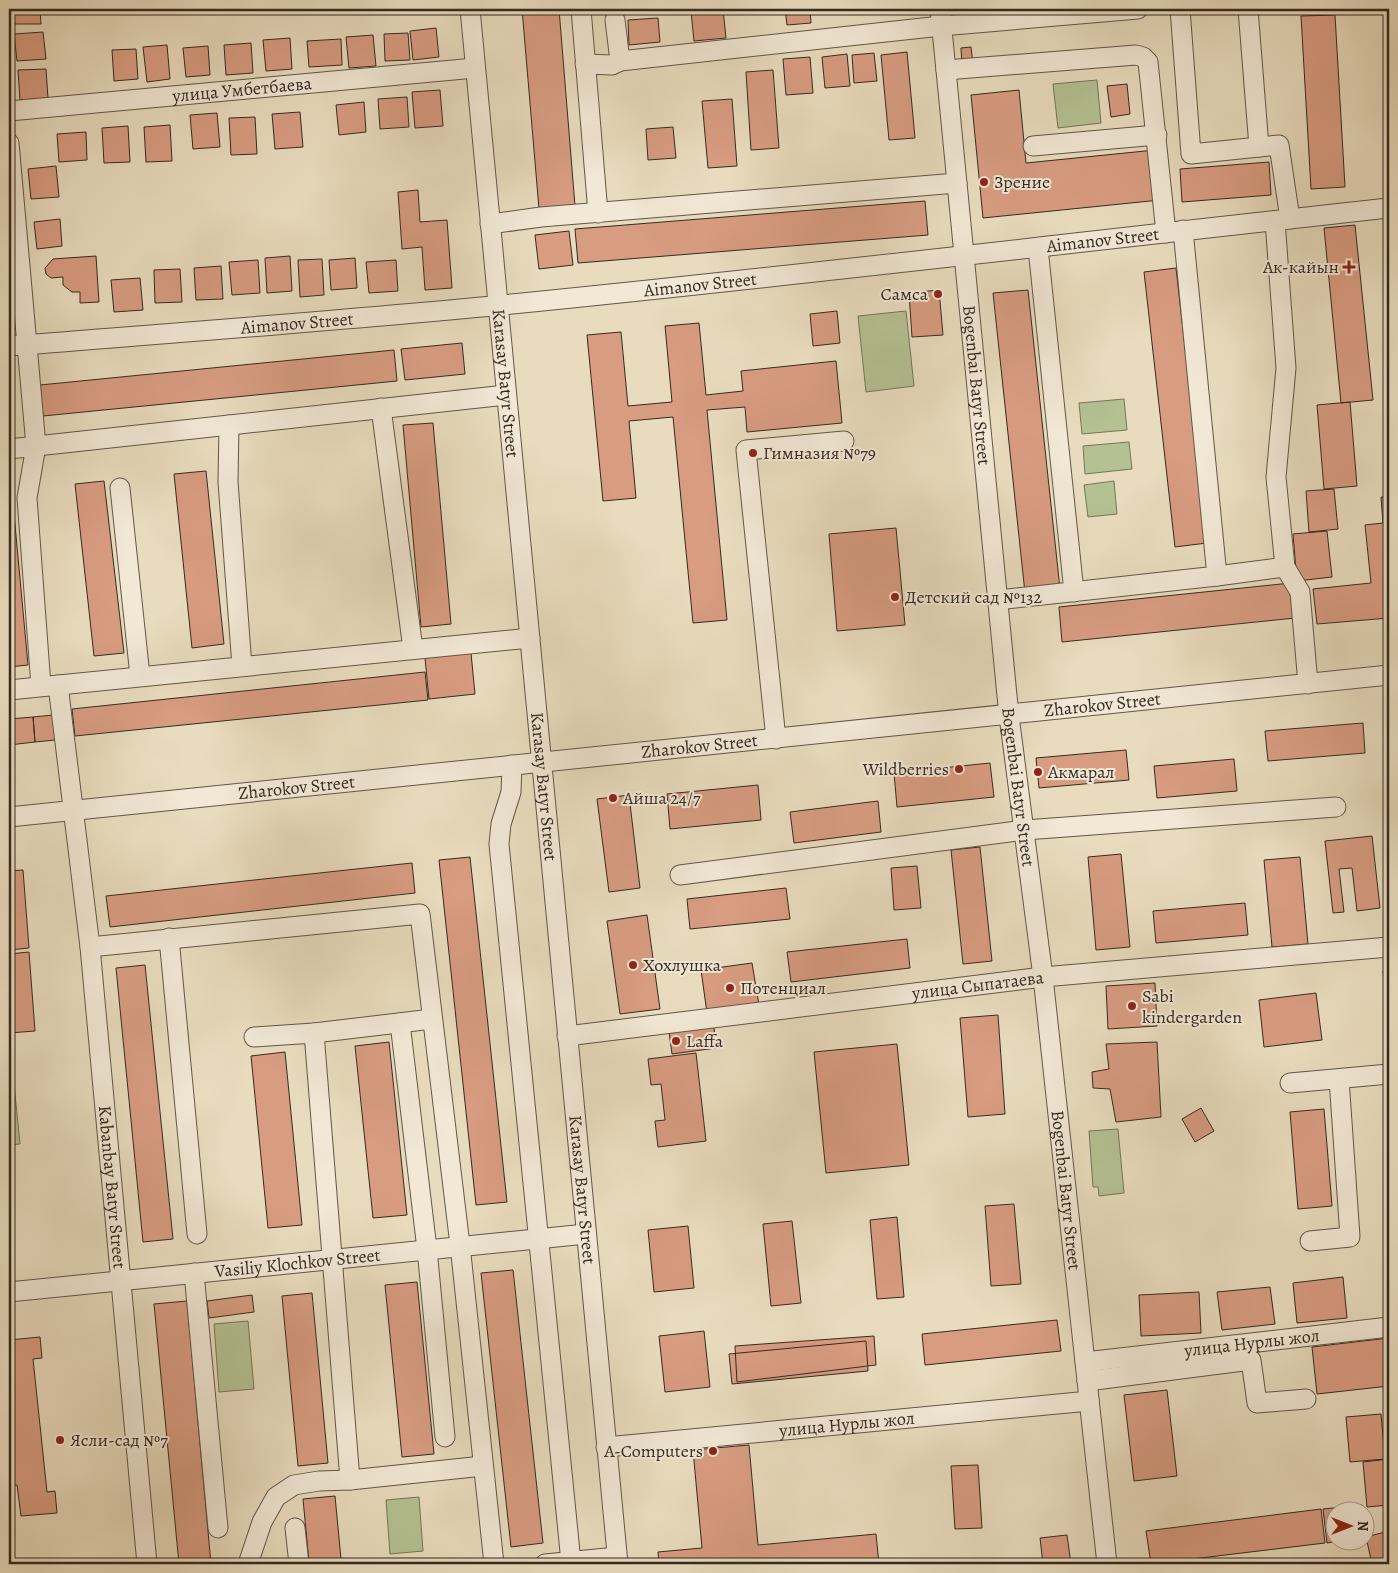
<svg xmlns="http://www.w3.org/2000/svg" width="1398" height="1573" viewBox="0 0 1398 1573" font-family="Alegreya,serif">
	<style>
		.green { fill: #b4c193; stroke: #74765a }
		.building { fill: #d89c81; stroke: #342a22 }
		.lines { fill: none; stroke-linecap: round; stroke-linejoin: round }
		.minor-casing { stroke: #615649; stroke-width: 21 }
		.minor { stroke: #f1e8d5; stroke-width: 19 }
		.poi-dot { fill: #8f2418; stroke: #f1e8d5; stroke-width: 2 }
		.labels { text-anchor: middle; stroke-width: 4; stroke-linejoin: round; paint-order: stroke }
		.street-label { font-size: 18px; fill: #342a22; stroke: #f1e8d5 }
		.poi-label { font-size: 18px; fill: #342a22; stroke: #f1e8d5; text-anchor: start }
	</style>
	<rect width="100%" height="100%" fill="#e9dcbe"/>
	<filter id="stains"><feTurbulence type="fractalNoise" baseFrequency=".004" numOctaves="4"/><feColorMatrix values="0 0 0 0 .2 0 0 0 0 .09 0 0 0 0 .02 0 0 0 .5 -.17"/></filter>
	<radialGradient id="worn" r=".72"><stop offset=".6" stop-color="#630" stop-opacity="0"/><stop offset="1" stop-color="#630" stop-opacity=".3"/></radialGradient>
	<!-- green -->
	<path class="green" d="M1097,80L1101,123L1058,128L1053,84Z
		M906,311L914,386L866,392L858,316Z
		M1124,399L1127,430L1082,434L1079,403Z
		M1129,442L1132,469L1085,474L1083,446Z
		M1114,481L1117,514L1088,517L1084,485Z
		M9,1033L20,1144L9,1145Z
		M1118,1129L1124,1193L1099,1196L1098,1187H1093L1089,1131Z
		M248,1321L254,1389L219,1392L214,1324Z
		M419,1497L423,1551L390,1554L386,1500Z"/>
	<!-- building -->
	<path class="building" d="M13,9H40L41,24H14Z
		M522,9H559L575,206L539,209Z
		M723,9L726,38L694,41L691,11Z
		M785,9H810L811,23L787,25Z
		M823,9H857V10L824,12Z
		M874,9H896V11L874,12Z
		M1273,9H1306V11L1273,13Z
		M1335,15L1345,187L1311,189L1301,16Z
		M658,18L660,42L629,45L628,20Z
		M436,28L439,57L413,60L410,31Z
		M43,32L46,59L17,61L14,34Z
		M408,33L410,60L385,61L384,34Z
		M373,35L376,66L349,68L346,37Z
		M290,38L292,69L266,71L263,40Z
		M341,39L342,65L309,67L307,41Z
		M251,43L253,73L226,75L224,45Z
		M167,45L170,79L147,82L143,47Z
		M208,46L210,75L186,77L183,48Z
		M971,47L973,64L962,65L961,48Z
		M136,49L138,79L114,81L112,50Z
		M907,52L915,138L889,140L881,55Z
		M874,53L877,81L854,83L852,55Z
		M847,54L850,86L825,88L822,57Z
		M810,57L813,93L786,95L783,59Z
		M46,69L48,98L20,100L18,70Z
		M773,70L779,148L751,150L746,72Z
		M1127,84L1130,114L1111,117L1107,86Z
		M440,90L443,126L415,128L412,92Z
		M1019,90L1026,163L1155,150L1160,200L983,218L971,95Z
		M407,97L409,127L380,129L378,99Z
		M732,99L737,166L708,168L702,101Z
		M364,102L366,132L339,135L336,105Z
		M300,112L303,147L275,149L272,114Z
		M217,113L220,147L193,149L190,115Z
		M255,117L257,154L231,155L229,118Z
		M170,125L172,161L146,162L144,127Z
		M128,126L130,162L104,163L102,128Z
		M673,127L676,158L648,160L646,129Z
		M86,132L87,160L59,162L57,134Z
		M1269,162L1271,195L1182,202L1180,169Z
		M56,166L59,197L31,199L28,169Z
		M418,190L420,222L447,220L452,288L425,290L422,247L402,249L398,192Z
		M925,201L928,235L578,263L575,229Z
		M60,219L62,246L37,249L34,222Z
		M1355,225L1373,400L1341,403L1324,228Z
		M569,231L573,265L539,269L535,235Z
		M96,256L99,302L80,303V292H72L63,285V277L51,278L46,274L45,268L53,259Z
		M290,256L292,291L267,293L265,258Z
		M355,258L357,288L331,290L329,260Z
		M322,259L324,295L300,297L298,260Z
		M258,260L260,293L232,295L229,262Z
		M396,260L398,291L369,293L366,262Z
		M221,266L223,299L196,300L194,268Z
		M1176,268L1207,543L1175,547L1144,272Z
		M180,269L182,302L155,303L154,270Z
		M140,278L143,310L114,312L111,280Z
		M939,290L943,335L912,337L909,293Z
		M1028,290L1060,589L1025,593L993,293Z
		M837,311L840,343L813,346L810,314Z
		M699,323L706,395L743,391L741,371L836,361L842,423L747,432L745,407L707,410L727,620L693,623L673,417L629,421L636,498L603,501L587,335L621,332L628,406L672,402L665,326Z
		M462,343L465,374L405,380L401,349Z
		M394,350L397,381L43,416L40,385Z
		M1350,402L1357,486L1324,489L1317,405Z
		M433,423L451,624L421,627L403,425Z
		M206,471L224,644L192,648L174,474Z
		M104,481L124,653L94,656L75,484Z
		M1334,489L1338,529L1309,532L1306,491Z
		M12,492L28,665L9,667V493Z
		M1381,497H1389V618L1317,624L1313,589L1371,583L1365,525L1383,523Z
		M896,528L905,625L837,631L829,534Z
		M1327,531L1332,577L1297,581L1293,534Z
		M1291,583L1295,618L1062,642L1059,607Z
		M471,653L475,694L429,699L425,658Z
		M425,672L428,700L75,736L72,709Z
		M53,715L55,740L35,742L33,717Z
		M33,717L35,742L9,745V719Z
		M1386,720H1389V763Z
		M1363,723L1365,753L1268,761L1265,731Z
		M1126,750L1129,780L1039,788L1036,758Z
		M1234,759L1237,791L1157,798L1154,766Z
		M990,763L994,797L897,807L894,773Z
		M758,785L761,820L670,829L667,794Z
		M629,795L640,888L609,892L597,799Z
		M878,801L881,832L794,843L790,812Z
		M1372,836L1380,908L1357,911L1352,868L1339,869L1344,912L1333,913L1325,841Z
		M980,847L992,961L963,964L951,850Z
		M1121,854L1130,947L1096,950L1088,857Z
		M470,857L507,1202L476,1205L439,860Z
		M1300,857L1308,944L1272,947L1264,860Z
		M412,863L415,893L110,927L106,896Z
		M917,866L921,908L894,910L891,868Z
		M23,870L29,948L9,950V871Z
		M786,888L790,919L690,929L687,899Z
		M1245,903L1248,935L1156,943L1153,911Z
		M647,915L660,1009L620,1014L607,921Z
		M907,939L910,968L791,982L787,952Z
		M29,952L35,1031L9,1033V954Z
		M752,963L759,1005L707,1013L701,970Z
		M145,965L173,1239L143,1242L116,968Z
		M1389,970V1035L1383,971Z
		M1155,983L1157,1026L1108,1029L1106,986Z
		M1316,993L1322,1040L1264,1047L1259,1000Z
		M998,1015L1005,1114L968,1117L960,1018Z
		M714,1027L716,1048L672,1054L669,1032Z
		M389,1042L407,1215L373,1218L355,1046Z
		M1157,1042L1161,1117L1116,1122L1110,1089L1093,1088L1092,1072L1109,1069L1106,1044Z
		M897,1044L909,1165L826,1173L814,1052Z
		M285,1052L302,1225L268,1228L251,1056Z
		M696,1053L706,1141L658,1147L655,1121L665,1120L661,1084L651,1085L648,1059Z
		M1201,1108L1214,1131L1195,1142L1182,1119Z
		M1324,1109L1332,1206L1298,1209L1290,1112Z
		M1014,1204L1021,1284L991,1286L985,1206Z
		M897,1217L904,1297L877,1299L870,1220Z
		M792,1221L801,1303L771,1306L763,1224Z
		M688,1226L694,1288L654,1292L648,1230Z
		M513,1270L543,1543L511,1547L481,1273Z
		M1343,1277L1347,1318L1297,1323L1293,1283Z
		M417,1282L434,1454L402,1457L385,1285Z
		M1270,1287L1275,1324L1222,1330L1217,1292Z
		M1199,1292L1201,1333L1141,1336L1139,1295Z
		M312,1293L328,1463L298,1466L282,1296Z
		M252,1295L254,1312L209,1318L207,1301Z
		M187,1301L211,1564H179L154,1304Z
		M1057,1320L1061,1351L925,1365L922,1334Z
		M704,1331L710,1387L665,1392L659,1336Z
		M874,1336L876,1365L737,1382L735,1346Z
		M40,1337L42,1358L33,1359L47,1492L55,1491L57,1513L21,1516L17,1485L9,1486V1450L13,1449L9,1413V1340Z
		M1389,1338V1386L1317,1394L1312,1347Z
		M866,1341L868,1371L732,1384L729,1354Z
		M1167,1390L1177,1476L1134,1481L1124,1395Z
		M1381,1414L1385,1459L1350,1462L1346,1417Z
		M749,1445L758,1545L876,1534L879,1564H659L658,1552L702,1548L693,1450Z
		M1389,1459V1505L1367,1507L1363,1462Z
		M978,1465L982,1528L955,1529L951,1466Z
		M335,1496L341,1559L309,1562L303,1499Z
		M1362,1505L1363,1510H1336V1540H1344L1327,1543L1323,1509Z
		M1321,1509L1325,1543L1151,1564L1146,1531Z
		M1389,1531V1564H1372L1366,1537Z
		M1067,1535L1071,1564H1043L1040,1538Z"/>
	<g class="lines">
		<defs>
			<g id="minor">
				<path id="s1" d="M470,9L618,1564"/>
				<path d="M581,9L598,213"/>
				<path id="s2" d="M940,9L1009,716L1043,977L1107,1564"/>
				<path d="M1180,9L1191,154L1259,147"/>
				<path d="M1248,9L1259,147L1279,145L1290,219"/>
				<path d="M620,61L941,26L1138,9"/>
				<path d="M585,64L612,65L620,61L615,20"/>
				<path d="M946,70L1136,55L1143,57L1148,62L1166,233"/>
				<path id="s3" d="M9,111L475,68"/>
				<path d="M9,143L36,446L27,498L41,686"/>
				<path d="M1033,146L1157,135"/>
				<path d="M1275,221L1286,368L1276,477L1285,567L1300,592L1308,684"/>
				<path d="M490,224L541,217L957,183"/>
				<path d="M1038,248L1074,592"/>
				<path id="s4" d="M9,346C173,333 338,321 502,305C798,276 1094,240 1389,208"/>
				<path d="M381,408L413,649"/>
				<path d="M229,425L228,482L242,666"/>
				<path d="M9,449L506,395"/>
				<path d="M120,488L140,676"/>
				<path d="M1217,576L1285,567"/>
				<path d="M998,600L1217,576L1183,230"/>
				<path id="s5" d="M58,685L90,947L147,1564"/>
				<path d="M9,690L530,638"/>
				<path d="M776,739L746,450L844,441"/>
				<path d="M512,765L511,792L501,824L499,844L571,1562"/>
				<path id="s6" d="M9,817L1389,675"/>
				<path d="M680,875L1025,830L1336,807"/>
				<path d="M169,938L197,1234"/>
				<path d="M90,947L420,914L460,1245L494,1564"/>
				<path d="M400,1023L427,1249L445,1437"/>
				<path d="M314,1033L432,1019"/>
				<path id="s7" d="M567,1036L1043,977L1389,947"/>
				<path d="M254,1037L314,1033L350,1480"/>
				<path d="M1290,1083L1389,1074"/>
				<path d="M1310,1241L1350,1237L1339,1079"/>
				<path d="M194,1273L218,1528"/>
				<path id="s8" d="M9,1292L586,1234"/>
				<path id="s9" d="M1085,1362L1389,1327"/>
				<path d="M1087,1381L1251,1360L1257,1403L1306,1399"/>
				<path id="s10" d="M606,1447L1089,1401"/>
				<path d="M295,1528L299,1564"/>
				<path d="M248,1564L262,1522L276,1497L294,1485L319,1481L350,1480L483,1466"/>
				<path d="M545,1564L617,1557"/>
			</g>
		</defs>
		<!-- minor casing -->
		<use href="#minor" class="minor-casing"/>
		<!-- minor -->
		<use href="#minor" class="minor"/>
	</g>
	<!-- markers -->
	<g class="poi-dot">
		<circle cx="984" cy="182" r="5"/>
		<path d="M1346.5 259.5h5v5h5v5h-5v5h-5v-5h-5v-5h5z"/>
		<circle cx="938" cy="294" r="5"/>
		<circle cx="753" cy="453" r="5"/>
		<circle cx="895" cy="597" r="5"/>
		<circle cx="959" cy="769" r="5"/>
		<circle cx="1038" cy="772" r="5"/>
		<circle cx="613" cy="798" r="5"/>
		<circle cx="633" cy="965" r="5"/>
		<circle cx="730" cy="988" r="5"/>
		<circle cx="1132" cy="1006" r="5"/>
		<circle cx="676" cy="1041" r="5"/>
		<circle cx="60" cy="1440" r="5"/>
		<circle cx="713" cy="1451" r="5"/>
	</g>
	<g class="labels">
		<!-- street labels -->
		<g class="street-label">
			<text dy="6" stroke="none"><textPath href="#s3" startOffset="234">улица Умбетбаева</textPath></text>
			<text dy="6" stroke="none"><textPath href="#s4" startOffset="1099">Aimanov Street</textPath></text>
			<text dy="6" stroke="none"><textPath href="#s4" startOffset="694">Aimanov Street</textPath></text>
			<text dy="6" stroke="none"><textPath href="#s4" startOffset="289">Aimanov Street</textPath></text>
			<text dy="6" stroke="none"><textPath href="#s1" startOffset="376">Karasay Batyr Street</textPath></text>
			<text dy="6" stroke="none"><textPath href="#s2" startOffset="378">Bogenbai Batyr Street</textPath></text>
			<text dy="6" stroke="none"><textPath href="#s6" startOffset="1099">Zharokov Street</textPath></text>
			<text dy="6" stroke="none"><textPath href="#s6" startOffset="694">Zharokov Street</textPath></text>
			<text dy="6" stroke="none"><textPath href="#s1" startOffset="781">Karasay Batyr Street</textPath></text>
			<text dy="6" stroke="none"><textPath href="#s2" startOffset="782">Bogenbai Batyr Street</textPath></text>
			<text dy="6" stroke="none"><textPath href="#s6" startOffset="289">Zharokov Street</textPath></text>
			<text dy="6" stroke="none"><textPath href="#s7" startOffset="414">улица Сыпатаева</textPath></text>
			<text dy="6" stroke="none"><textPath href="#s5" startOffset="505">Kabanbay Batyr Street</textPath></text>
			<text dy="6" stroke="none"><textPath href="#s2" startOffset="1188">Bogenbai Batyr Street</textPath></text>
			<text dy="6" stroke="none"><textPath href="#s1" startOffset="1186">Karasay Batyr Street</textPath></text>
			<text dy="6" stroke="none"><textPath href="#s8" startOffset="290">Vasiliy Klochkov Street</textPath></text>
			<text dy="6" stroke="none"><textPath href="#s9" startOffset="168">улица Нурлы жол</textPath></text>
			<text dy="6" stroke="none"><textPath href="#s10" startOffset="242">улица Нурлы жол</textPath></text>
		</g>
		<!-- poi labels -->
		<g class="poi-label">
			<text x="994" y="188">Зрение</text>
			<text x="1339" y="273" text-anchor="end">Ак-кайын</text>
			<text x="928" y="300" text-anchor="end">Самса</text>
			<text x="763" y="459">Гимназия №79</text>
			<text x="905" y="603">Детский сад №132</text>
			<text x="949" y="775" text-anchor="end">Wildberries</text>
			<text x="1048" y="778">Акмарал</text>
			<text x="623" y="804">Айша 24/7</text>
			<text x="643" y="971">Хохлушка</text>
			<text x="740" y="994">Потенциал</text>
			<text x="1142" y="1002">Sabi<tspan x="1142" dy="21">kindergarden</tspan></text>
			<text x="686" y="1047">Laffa</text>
			<text x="70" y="1446">Ясли-сад №7</text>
			<text x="703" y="1457" text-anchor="end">A-Computers</text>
		</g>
	</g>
	<!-- margin -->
	<rect width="1398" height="1573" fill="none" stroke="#e9dcbe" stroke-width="30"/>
	<rect x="10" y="10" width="1378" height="1553" fill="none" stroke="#342a22" stroke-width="2.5"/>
	<rect x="15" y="15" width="1368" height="1543" fill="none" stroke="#342a22"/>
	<!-- north arrow -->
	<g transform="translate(1350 1526) rotate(90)"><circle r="24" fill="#f1e8d5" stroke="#a59c8d"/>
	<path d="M0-4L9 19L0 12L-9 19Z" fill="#8f2418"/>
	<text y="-8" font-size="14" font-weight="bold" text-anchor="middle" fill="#342a22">N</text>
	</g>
	<rect width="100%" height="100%" filter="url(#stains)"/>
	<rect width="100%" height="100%" fill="url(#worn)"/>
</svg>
